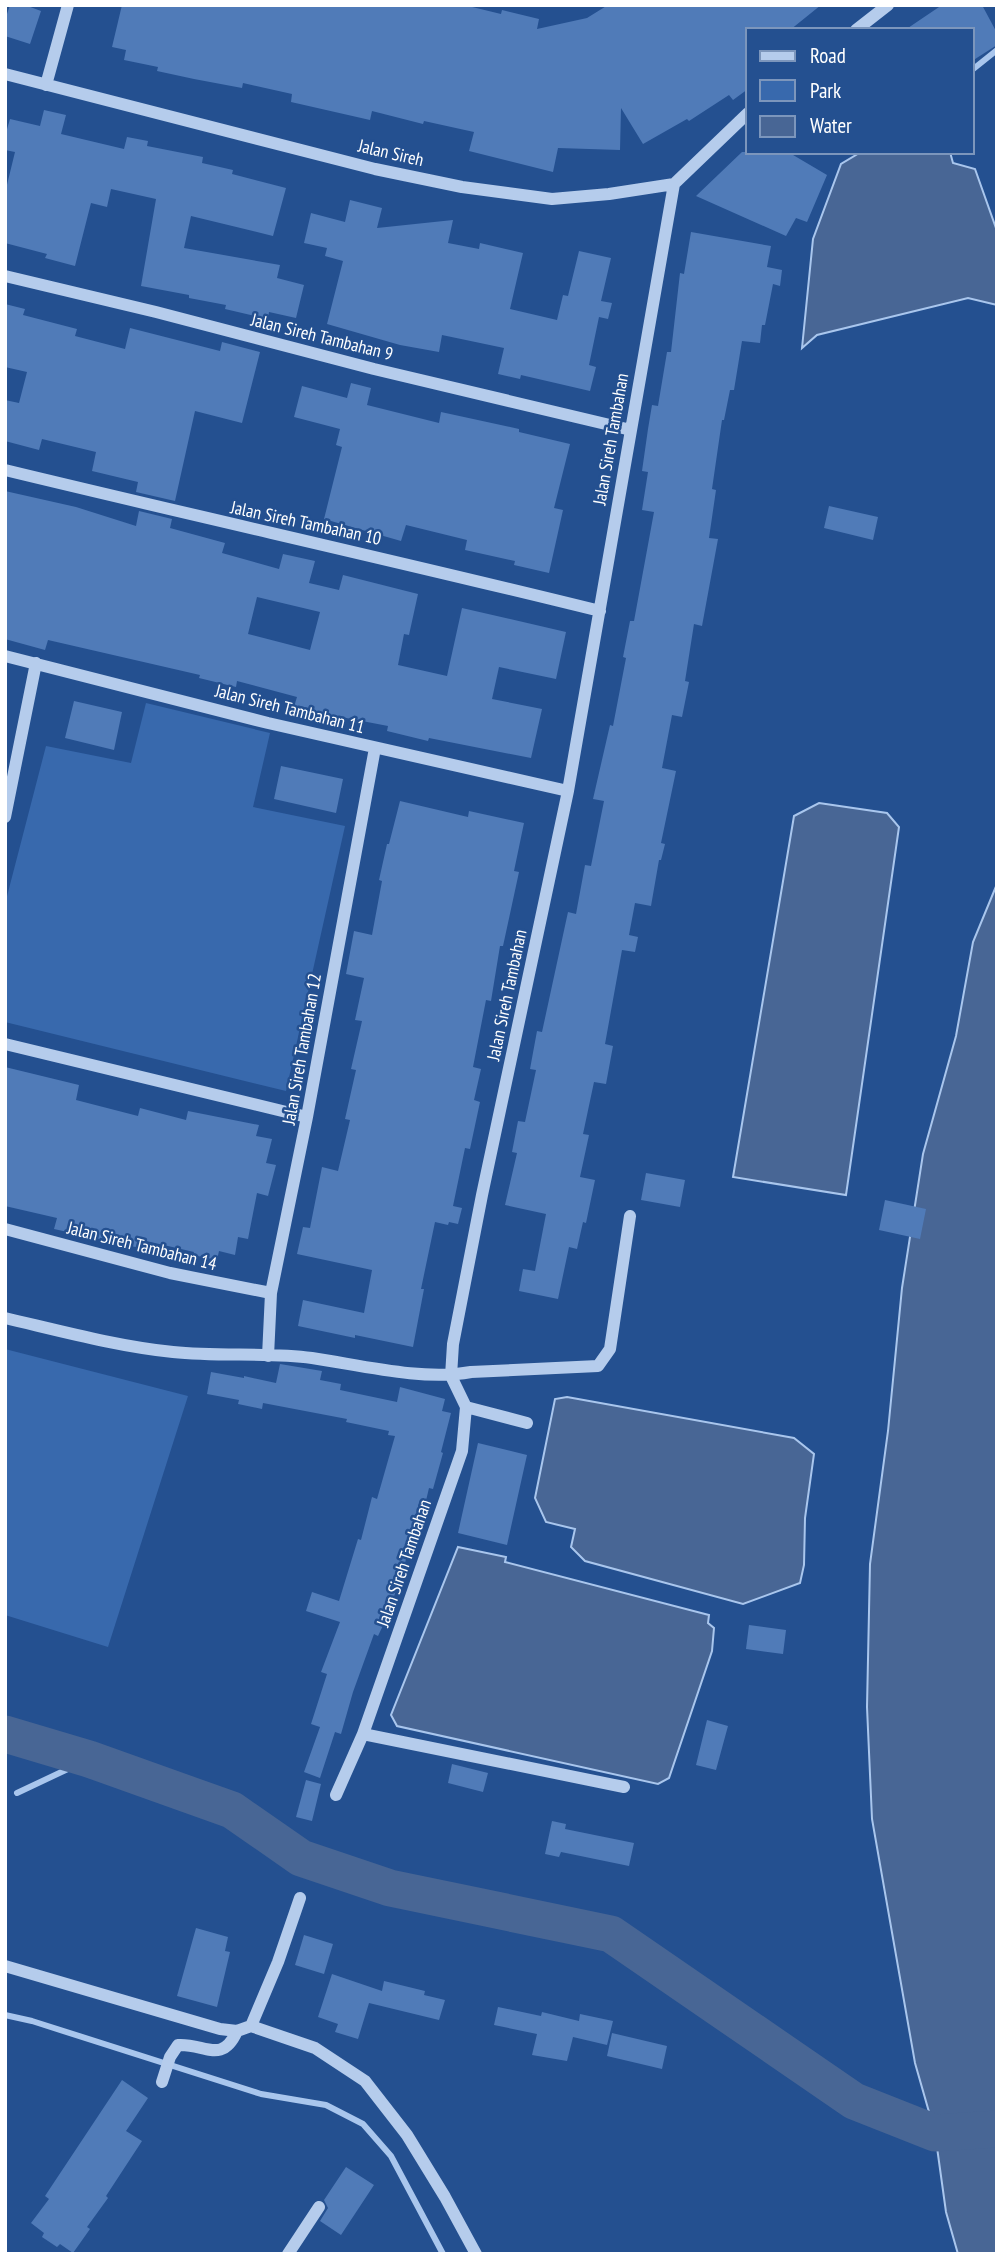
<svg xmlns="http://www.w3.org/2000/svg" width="1002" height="2259" viewBox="0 0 1002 2259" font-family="'PT Sans Narrow',sans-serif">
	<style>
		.green { fill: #3869ad }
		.water { fill: #486695; stroke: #a9c6ed; stroke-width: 2 }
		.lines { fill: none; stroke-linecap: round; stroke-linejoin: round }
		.stream { stroke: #a9c6ed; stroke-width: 6 }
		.river { stroke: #486695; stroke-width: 37 }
		.building { fill: #507bb8; fill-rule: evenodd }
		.minor { stroke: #b5ccec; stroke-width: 12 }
		.labels { text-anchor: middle; stroke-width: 5; stroke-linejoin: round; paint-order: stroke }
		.street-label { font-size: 18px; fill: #fff; stroke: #245090 }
	</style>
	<rect width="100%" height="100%" fill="#245090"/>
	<!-- green -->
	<path class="green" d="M146,703L270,733L253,807L345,826L286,1091L5,1022V904L46,746L131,763Z
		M5,1349L188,1396L108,1647L5,1615Z"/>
	<!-- water -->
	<path class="water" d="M861,152H950L953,163L975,169L997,231V305L968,298L817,335L802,348L813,239L841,164Z
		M819,803L887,813L899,827L846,1195L733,1177L794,816Z
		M997,884V2254H958L946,2212L935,2133L915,2063L872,1819L867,1707L870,1564L888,1431L902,1288L923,1154L956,1036L973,942Z
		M567,1397L794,1438L814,1454L805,1518L804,1565L800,1583L743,1604L585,1561L571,1547L575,1529L546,1522L535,1498L555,1399Z
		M458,1547L506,1557L505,1562L709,1615L708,1623L714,1628L712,1651L669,1778L658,1784L397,1726L391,1715Z"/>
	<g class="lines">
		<!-- stream -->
		<path class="stream" d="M972,70L997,50
			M17,1793L89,1759
			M5,2015L32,2021L261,2094L326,2105L363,2124L391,2156L443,2254"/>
		<!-- river -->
		<path class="river" d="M5,1734L89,1759L232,1810L301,1858L390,1888L611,1934L854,2101L935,2133L997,2129"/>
	</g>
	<!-- building -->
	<path class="building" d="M10,5H25L41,11L30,44L5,36V20Z
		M122,5H464L501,14L502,10L539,19L537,29L587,18L608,5H821L790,30H748V89L733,100L729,95L689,121L687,119L643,144L621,108L620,150L558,148L553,172L469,151L474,132L424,121L423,124L372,111L370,120L291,102L292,94L243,83L242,88L194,79L157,71L158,67L124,60L126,50L112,47Z
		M942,5H982L997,33V45L972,61V30H905Z
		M44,110L66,115L61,134L124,149L127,137L148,141L147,146L203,157L202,163L233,170L232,174L286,188L273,236L191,216L184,248L280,265L277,278L304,285L296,318L269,312L268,319L225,309L226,305L189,298V295L141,286L156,199L111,189L107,207L91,203L75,266L45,258L47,254L5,243V193L15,152L5,150V136L10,119L40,126Z
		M742,152H788L827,175L807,222L796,218L786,236L696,196Z
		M350,200L382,208L377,228L453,220L448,243L479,249L480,243L523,253L510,309L557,320L563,295L568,296L579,251L611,258L601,301L612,303L608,319L599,317L589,365L596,367L590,391L521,375L520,379L498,374L504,348L442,335L439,352L400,345L327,324L343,261L325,256L327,248L304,243L311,213L345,222Z
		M691,232L771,246L767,267L782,270L780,286L773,284L765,325H762L760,343L742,341L734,390H730L724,420H722L712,489L716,490L709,538L718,539L702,626L694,624L685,681L689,682L682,717L672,715L662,768L676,771L661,843L665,844L661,860H659L651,906L635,903L629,935L638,937L635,952L622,950L605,1044L613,1046L606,1084L594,1082L583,1134L589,1135L580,1177L595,1180L586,1223L583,1222L577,1249L569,1247L558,1299L519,1291L523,1269L535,1271L546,1214L505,1205L517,1153L512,1152L518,1121L525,1122L536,1070L530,1069L537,1031L542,1032L568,912L576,914L585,865L591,866L604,801L593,799L610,725L613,726L626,658L623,657L630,621H634L654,512L642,510L648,472L642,471L648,429L652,405L658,406L667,352H671L680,273L684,274Z
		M5,304L25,309L23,315L77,329L75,336L125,349L130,328L220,351L222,342L260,352L242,423L195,411L175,501L136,492L138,482L92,471L96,452L42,439L39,450L5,441V400L19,403L27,372L5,367Z
		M351,383L371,388L367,405L439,423L441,412L519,429V432L570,444L554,508L563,510L549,573L514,565L515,561L465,550L467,540L406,525L401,541L324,519L342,447L336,445L340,429L294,417L302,386L347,398Z
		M5,491L76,507L136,526L139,511L172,519L170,528L225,543L222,553L279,569L283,554L315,561L309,583L339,590L343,575L418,594L409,635L404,634L398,665L447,676L462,608L566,632L556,679L499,667L492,699L542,709L531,758L429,738L428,741L387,731L388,726L336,716L334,721L293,710L297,697L237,681L236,687L199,678L200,675L48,640L45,650L5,639ZM257,597L320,612L310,650L248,634Z
		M829,506L878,517L873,540L824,528Z
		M74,701L122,712L114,750L65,738Z
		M281,766L343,779L336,813L274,799Z
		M400,801L468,817L469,811L524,823L514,871L519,872L503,946H500L491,1001L486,1000L473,1067L481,1069L474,1100L480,1102L470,1149L465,1148L453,1206L462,1208L458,1224L449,1222L448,1225L435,1222L421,1289H424L413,1347L355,1335V1338L298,1326L303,1300L364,1313L372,1270L297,1254L303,1227L310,1228L322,1167L338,1171L350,1120L345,1119L356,1070L351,1069L362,1021L355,1020L364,978L346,974L354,931L372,935L382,881L379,880L387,844H389Z
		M5,1067L79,1085L76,1100L138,1116L140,1108L186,1120L188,1111L259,1125L256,1136L272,1139L266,1163L276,1165L268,1196L257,1193L248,1239L238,1237L235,1255L219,1251L217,1260L193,1255L194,1252L142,1240L140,1248L54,1229L57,1218L5,1206Z
		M646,1173L685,1180L680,1207L641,1200Z
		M885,1200L926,1209L920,1239L879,1230Z
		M280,1364L322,1371L320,1380L341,1384L340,1390L397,1402L400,1387L445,1399L442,1411L451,1413L441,1452L443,1453L433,1489L429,1488L424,1509L419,1507L404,1567L387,1617L378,1636L374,1634L353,1692L341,1734L335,1732L320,1778L304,1772L320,1727L311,1724L327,1674L321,1672L340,1622L306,1611L312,1592L339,1601L358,1539L361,1540L372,1497L377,1499L395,1436L388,1435L389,1431L346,1422L347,1419L263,1403L262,1409L238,1404L239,1400L207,1394L211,1372L244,1378V1376L276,1383Z
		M478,1443L527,1455L507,1545L458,1533Z
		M749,1625L786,1630L783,1654L746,1649Z
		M707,1720L728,1726L716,1770L696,1765Z
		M452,1764L488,1773L483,1792L448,1783Z
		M306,1780L321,1784L312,1821L296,1817Z
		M552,1821L566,1824L565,1829L634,1843L629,1866L561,1852L559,1857L545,1854Z
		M196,1928L228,1937L225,1951L230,1952L217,2007L177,1996Z
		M304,1935L333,1944L324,1974L295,1965Z
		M332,1974L382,1991L384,1981L425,1991L424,1995L445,2000L439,2020L369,2003L358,2039L335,2032L338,2024L318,2017Z
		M498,2007L541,2016L542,2012L579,2021L580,2014L613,2021L607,2045L573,2037L567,2061L532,2055L537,2034L494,2025Z
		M612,2033L667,2046L662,2069L607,2056Z
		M122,2080L148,2098L126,2131L142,2141L106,2196L108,2198L87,2227L90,2229L73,2253L60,2244L57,2247L42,2237L44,2233L31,2223L49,2199L45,2196Z
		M346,2167L374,2185L341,2235L320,2221L328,2208L324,2200Z"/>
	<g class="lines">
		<!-- minor -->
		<path class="minor" d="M856,30L888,5
			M5,74L375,169L462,187L552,199L609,194L674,184L748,113
			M46,85L68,5
			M5,276L156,312L374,369L631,430
			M5,470C203,518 402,562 600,611
			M5,656L268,723L568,791
			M5,817L36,663
			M5,1044L307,1117
			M5,1229L170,1273L271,1293
			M5,1318C61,1331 116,1346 173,1352C219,1357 266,1352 312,1358C360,1365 423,1381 471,1372L598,1366L610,1349L630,1216
			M268,1356L271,1293L307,1117L375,748
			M466,1407L527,1423
			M363,1734L624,1787
			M336,1795L363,1734L462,1451L466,1407L451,1376L453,1344L482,1195L568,791L674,184
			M5,1966L220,2029L237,2031L251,2026L278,1962L300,1898
			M251,2026L315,2048L365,2081L407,2135L445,2197L476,2254
			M162,2082L170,2057L178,2045C204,2043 222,2065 237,2031
			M288,2254L319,2207"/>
	</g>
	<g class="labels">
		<!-- street labels -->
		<g class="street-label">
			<text transform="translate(391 153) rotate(13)" y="6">Jalan Sireh</text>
			<text transform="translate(322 337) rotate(14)" y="6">Jalan Sireh Tambahan 9</text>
			<text transform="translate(611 439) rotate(-80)" y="6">Jalan Sireh Tambahan</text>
			<text transform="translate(306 523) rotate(12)" y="6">Jalan Sireh Tambahan 10</text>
			<text transform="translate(290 709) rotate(14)" y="6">Jalan Sireh Tambahan 11</text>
			<text transform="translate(507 995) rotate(-78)" y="6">Jalan Sireh Tambahan</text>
			<text transform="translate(302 1049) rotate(-80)" y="6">Jalan Sireh Tambahan 12</text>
			<text transform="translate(142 1246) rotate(14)" y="6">Jalan Sireh Tambahan 14</text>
			<text transform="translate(404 1563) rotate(-71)" y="6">Jalan Sireh Tambahan</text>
		</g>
	</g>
	<!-- border -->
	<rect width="1002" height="2259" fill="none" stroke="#ffffff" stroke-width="14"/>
	<!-- legend -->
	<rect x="746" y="28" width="228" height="126" fill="#245090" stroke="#7c96bc" stroke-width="2"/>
	<rect x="760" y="51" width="35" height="10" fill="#b5ccec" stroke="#7c96bc" stroke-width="2"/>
	<text x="810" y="63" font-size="21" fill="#ffffff">Road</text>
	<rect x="760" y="80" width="35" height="21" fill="#3869ad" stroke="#7c96bc" stroke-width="2"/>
	<text x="810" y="98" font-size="21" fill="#ffffff">Park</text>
	<rect x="760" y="116" width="35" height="21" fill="#486695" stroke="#7c96bc" stroke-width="2"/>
	<text x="810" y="133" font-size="21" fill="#ffffff">Water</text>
</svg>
